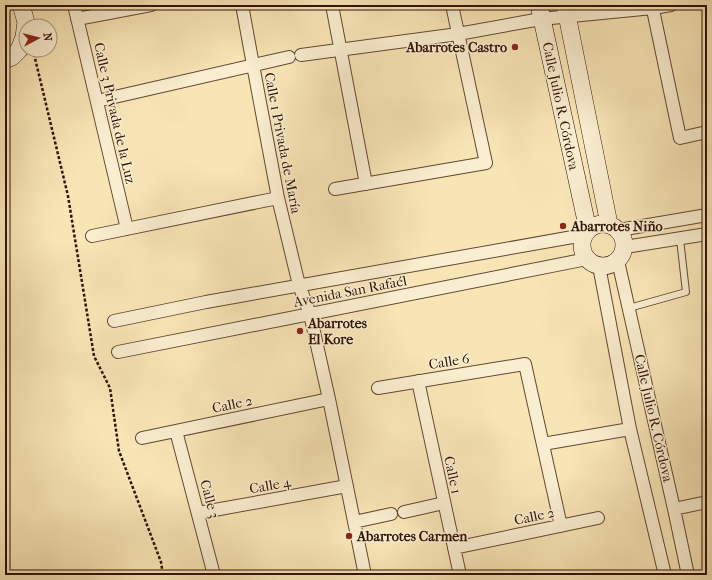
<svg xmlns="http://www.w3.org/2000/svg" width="712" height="580" viewBox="0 0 712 580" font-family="'IM FELL French Canon',serif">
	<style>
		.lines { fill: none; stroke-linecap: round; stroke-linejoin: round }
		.lane-casing { stroke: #624832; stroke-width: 8 }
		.street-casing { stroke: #624832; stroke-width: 14 }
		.secondary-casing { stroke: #301306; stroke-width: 18 }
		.path { stroke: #301306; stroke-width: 2.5; stroke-dasharray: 3 2; stroke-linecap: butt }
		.lane { stroke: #faeed0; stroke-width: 6 }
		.street { stroke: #faeed0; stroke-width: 12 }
		.secondary { stroke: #faeed0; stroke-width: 17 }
		.poi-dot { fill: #8f2418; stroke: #faeed0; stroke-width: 1.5 }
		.labels { text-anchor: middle; stroke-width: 3; stroke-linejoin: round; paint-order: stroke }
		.poi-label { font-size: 14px; font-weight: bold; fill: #301306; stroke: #faeed0; text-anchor: start }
		.street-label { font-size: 14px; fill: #301306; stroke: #faeed0 }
	</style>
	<rect width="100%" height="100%" fill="#f8e5b6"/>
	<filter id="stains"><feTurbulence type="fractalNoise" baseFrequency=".005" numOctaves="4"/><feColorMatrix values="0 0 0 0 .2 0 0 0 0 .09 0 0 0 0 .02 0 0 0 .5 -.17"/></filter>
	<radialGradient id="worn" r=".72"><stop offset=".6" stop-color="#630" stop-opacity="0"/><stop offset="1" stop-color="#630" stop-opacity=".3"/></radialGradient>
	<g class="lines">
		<defs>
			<path id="lane" d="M629,308L686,292L680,239"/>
			<path id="street" d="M74,5L127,229
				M242,5L253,65L278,198L299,285L310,314L329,399L365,575
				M332,5L366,184
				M652,5L680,138L707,132
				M77,19L151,5
				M301,55L458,34L541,19L653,8L671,5
				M97,101L289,57
				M335,189L486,163L452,5
				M619,230L707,215
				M92,236L278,198
				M625,247L707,234
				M618,261L674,509L688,575
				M599,266L630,429L665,575
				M114,321L206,302L584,235
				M118,352L587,259
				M418,381L460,575
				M378,388L525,364L561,526
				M176,431L214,575
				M142,438L329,399
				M543,444L630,429
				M674,509L707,502
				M404,512L444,503
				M198,513L347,486
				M354,522L391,514
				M454,548L598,518"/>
			<path id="secondary" d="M539,5L588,230
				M565,5L609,224
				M5,60L12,57L19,50L24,37L26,22L21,5
				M582 245a21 21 0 1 1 42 0a21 21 0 1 1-42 0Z"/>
		</defs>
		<!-- lane casing -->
		<use href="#lane" class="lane-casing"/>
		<!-- street casing -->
		<use href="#street" class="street-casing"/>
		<!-- secondary casing -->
		<use href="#secondary" class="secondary-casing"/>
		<!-- path -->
		<path class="path" d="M34,54L68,196L94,356L110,388L119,451L161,562L163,575"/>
		<!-- lane -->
		<use href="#lane" class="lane"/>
		<!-- street -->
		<use href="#street" class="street"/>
		<!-- secondary -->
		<use href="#secondary" class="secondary"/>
	</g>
	<!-- markers -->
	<g class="poi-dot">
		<circle cx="515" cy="47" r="4"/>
		<circle cx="563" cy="226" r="4"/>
		<circle cx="300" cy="331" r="4"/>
		<circle cx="349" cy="536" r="4"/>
	</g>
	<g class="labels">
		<!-- poi labels -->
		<g class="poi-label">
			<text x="507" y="52" text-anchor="end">Abarrotes Castro</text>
			<text x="571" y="231">Abarrotes Niño</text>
			<text x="308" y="328">Abarrotes<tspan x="308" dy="16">El Kore</tspan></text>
			<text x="357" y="541">Abarrotes Carmen</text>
		</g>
		<!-- street labels -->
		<g class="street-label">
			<text transform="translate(561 106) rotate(78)" y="5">Calle Julio R. Córdova</text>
			<text transform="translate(115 113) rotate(77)" y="5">Calle 3 Privada de la Luz</text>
			<text transform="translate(283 143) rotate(79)" y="5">Calle 1 Privada de María</text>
			<text transform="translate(350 291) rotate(-11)" y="5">Avenida San Rafaél</text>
			<text transform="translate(449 361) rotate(-9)" y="5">Calle 6</text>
			<text transform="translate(232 404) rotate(-12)" y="5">Calle 2</text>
			<text transform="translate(654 418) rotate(77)" y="5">Calle Julio R. Córdova</text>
			<text transform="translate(453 475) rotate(78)" y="5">Calle 1</text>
			<text transform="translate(270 485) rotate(-10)" y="5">Calle 4</text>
			<text transform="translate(210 499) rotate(75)" y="5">Calle 3</text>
			<text transform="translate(534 516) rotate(-12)" y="5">Calle 2</text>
		</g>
	</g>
	<!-- margin -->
	<rect width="712" height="580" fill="none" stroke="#f8e5b6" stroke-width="20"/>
	<rect x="6" y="6" width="700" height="568" fill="none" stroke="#301306" stroke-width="2"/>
	<rect x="10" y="10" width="692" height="560" fill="none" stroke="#301306"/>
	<!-- north arrow -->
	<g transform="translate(38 38) rotate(83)"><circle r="19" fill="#faeed0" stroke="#a9967f"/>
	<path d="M0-3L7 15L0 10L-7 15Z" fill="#8f2418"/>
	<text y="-6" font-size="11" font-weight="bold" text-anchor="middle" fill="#301306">N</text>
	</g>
	<rect width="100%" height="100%" filter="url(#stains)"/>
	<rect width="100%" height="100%" fill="url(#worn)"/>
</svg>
